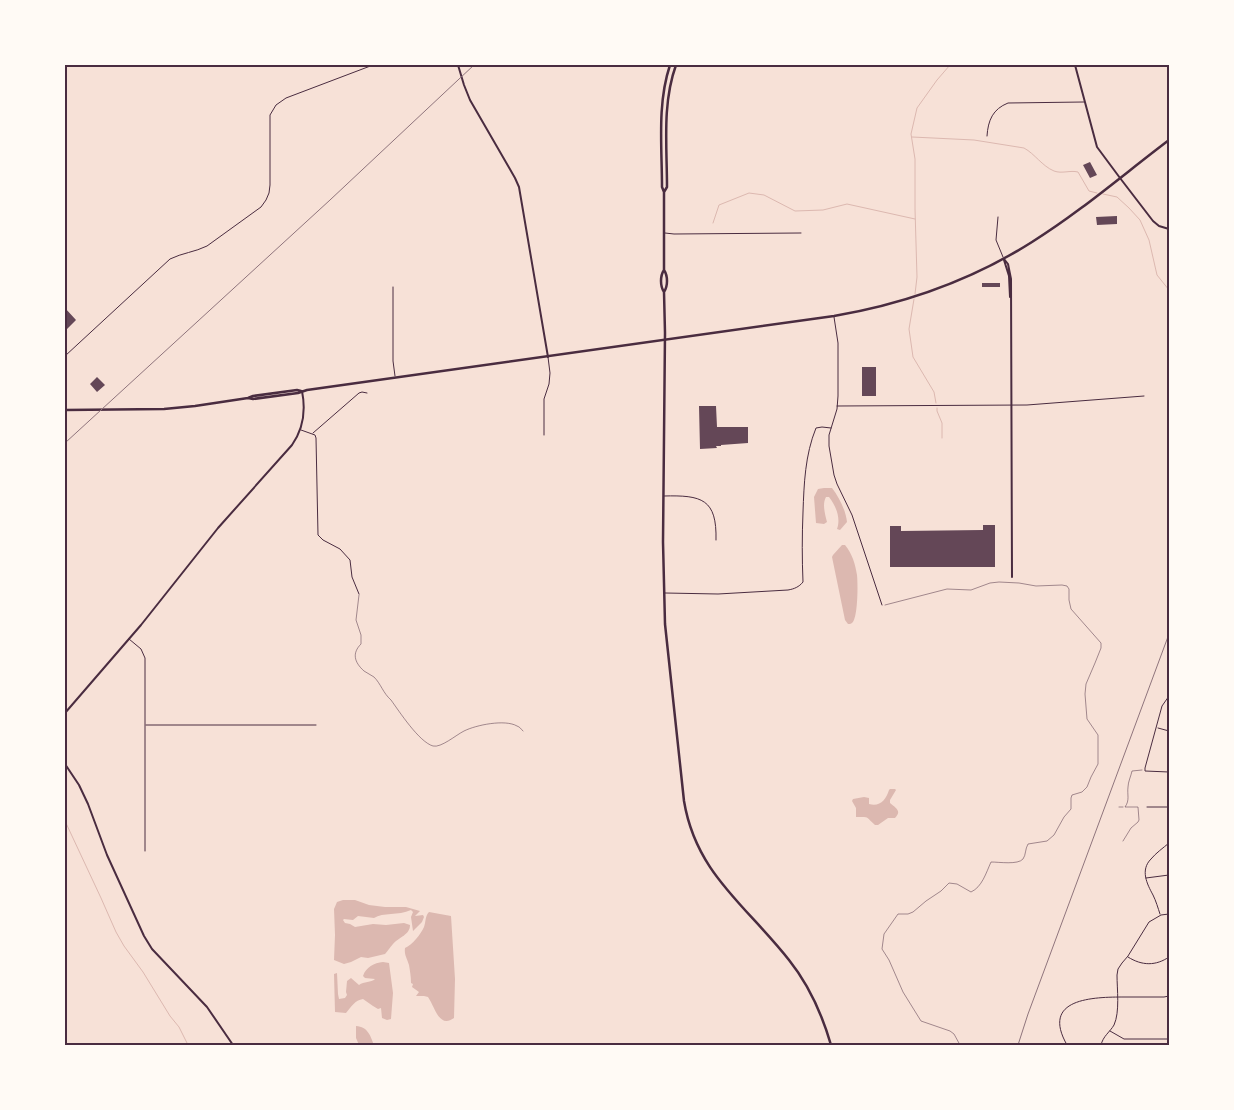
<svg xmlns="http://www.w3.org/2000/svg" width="1234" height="1110" viewBox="0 0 1234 1110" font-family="Cabin,sans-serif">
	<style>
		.water { fill: #dcb8b0 }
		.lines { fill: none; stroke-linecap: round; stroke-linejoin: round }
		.stream { stroke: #dcb8b0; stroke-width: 1 }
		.building { fill: #644757 }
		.path { stroke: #4a2c40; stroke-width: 0.5 }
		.service { stroke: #4a2c40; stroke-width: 0.5 }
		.minor { stroke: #4a2c40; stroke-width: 1 }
		.tertiary { stroke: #4a2c40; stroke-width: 2 }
		.secondary { stroke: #4a2c40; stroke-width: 2 }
		.primary { stroke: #4a2c40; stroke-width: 2.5 }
		.trunk { stroke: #4a2c40; stroke-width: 2.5 }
		.rail { stroke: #8f747c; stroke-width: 1 }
		.neatline { fill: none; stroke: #4a2c40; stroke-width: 2 }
	</style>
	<rect width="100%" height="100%" fill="#f7e1d7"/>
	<!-- water -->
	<path class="water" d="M824,488H832C839,497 846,511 847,522L840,530L837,529C841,518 836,506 829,497H826C822,504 825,514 827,522L824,524L816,523L814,497L818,489Z
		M842,545H845C849,550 851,554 853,559C855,564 856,570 857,575C858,583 858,619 852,623C851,624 849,624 848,624L845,620L832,557L833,555Z
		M890,789H895L896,790L890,800V803C896,808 902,811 895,818H888L878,825H875C865,816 870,817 856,817V808L852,801L853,799L864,797L869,798V804C880,807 886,800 889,790Z
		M343,900H355L369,905L385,907H406L420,911L415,916L423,915L424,917L422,922L413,931L411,917L413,912L411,910C398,916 383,912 374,918L358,916L353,920L344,919L343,920L345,923L350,924L355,927L373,924L386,925L404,923L410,925C410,935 399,937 393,944C390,947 388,951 385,954L368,958L361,957L351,962L344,964L334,960L335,935L334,909L337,902Z
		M429,912L451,916L455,979L454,1018C439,1029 435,1007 428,997L424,996H416L419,992L412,987L413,984L411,983C411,977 410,971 409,965C407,958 404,955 405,948C412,945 421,934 424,927C426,921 425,916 429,912Z
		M383,962L389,963L393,993L391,1019L387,1020L382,1018L381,1008L378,1009L373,1006L363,999C355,1000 351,1007 346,1013L335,1012L334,974L337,973L338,994L339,999L345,998L347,995L346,992L347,981L351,978L359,985C364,981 371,983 375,979L365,978L363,976C366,967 374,963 383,962Z
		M356,1026C368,1027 370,1035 374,1045H359L356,1038Z"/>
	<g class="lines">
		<!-- stream -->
		<path class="stream" d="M912,137L974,140L1024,148C1035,154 1042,166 1054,171C1062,174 1070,170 1078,172L1089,191L1097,193
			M1103,194L1117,197L1129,208L1140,220L1149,240L1157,275L1169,290
			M713,223L719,205L749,193L764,195L795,211L823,210L847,204L915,219
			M915,294L917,277L915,209V159L911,134L917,108L937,80L950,65
			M914,299L909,329L913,357L934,392L936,403
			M937,408V411L942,423V438
			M65,821L101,898L116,932L124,946L143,972L170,1016L179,1027L188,1045"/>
	</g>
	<!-- building -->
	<path class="building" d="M1090,162L1097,175L1090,178L1083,165Z
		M1117,216V224L1097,225L1096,217Z
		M982,283H1000V287H982Z
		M65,308L76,320L65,331Z
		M862,367H876V396H862Z
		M97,377L105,385L97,392L90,384Z
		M699,406H716L717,427H748V443L721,445V446H716L717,448L700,449Z
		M983,525H995V567H890V526H901V531L983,530Z"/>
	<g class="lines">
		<!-- path -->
		<path class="path" d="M885,605L947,589L971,590L990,583L999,582L1019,583L1036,586L1062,585L1067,586L1069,589V600L1071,609L1101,643V648L1095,663L1086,684L1085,694L1087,719L1098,735V764L1091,777L1087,787L1082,792L1072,795L1071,798V809L1064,817L1054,835L1047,841L1028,844C1025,849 1026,855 1023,859C1018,865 999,862 991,862C986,873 982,887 971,892L957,884L949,883L941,891L926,901L913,912L908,914H898L884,934L882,949L889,960L903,992L921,1021L950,1031L954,1034L960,1045
			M1119,807H1123
			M1123,841L1131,828L1138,822L1139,820L1138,807H1125C1130,800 1127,795 1128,787C1128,782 1131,776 1132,771L1142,770"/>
		<!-- service -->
		<path class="service" d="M359,595L356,620L361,635V644C352,653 354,662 364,671C367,673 371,675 374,677C381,684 383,693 391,700C399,711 419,742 433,746C441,748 456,735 464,731C476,725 505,719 517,726C520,727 521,729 523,731"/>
		<!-- minor -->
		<path class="minor" d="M987,136C988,120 993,109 1008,103L1084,102
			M998,217L996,240L1003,257
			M665,233L674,234L801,233
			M393,287V361L395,376
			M834,317L838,343V396L837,409L829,435V446L834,475L837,484L852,515L882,605
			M65,356L170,259C182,253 195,252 207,246L261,207L266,200L269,193L270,185V115L276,105L286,98L373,65
			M837,406L1027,405L1144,396
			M301,430L315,435L316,438L318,535L323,540L340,549L350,560L352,577L359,594
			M313,433L359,393L362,392L367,393
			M544,435V399L549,384L550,373L548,357
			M664,496C702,495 717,499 716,540
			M665,593L718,594L788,590C794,589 799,587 803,582C802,559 802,536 803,512C804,484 805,455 816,428L822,427L831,428
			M129,639L141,649L145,658V851
			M1169,696L1162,706L1145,768V771L1169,772
			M146,725H316
			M1158,728L1169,731
			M1147,807H1169
			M1146,878L1169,875
			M1160,914C1158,908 1156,901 1153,895C1147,884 1140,870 1151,859C1156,853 1163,848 1169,843
			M1128,957C1142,966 1156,966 1169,957
			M1110,1031L1124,1039H1169
			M1067,1045C1040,998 1093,997 1125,997C1138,997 1151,997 1164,997L1169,996
			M1101,1045C1103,1036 1110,1032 1114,1025C1120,1012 1117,989 1117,975L1118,969L1122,963L1128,956L1149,922L1161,915L1169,914"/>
		<!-- tertiary -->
		<path class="tertiary" d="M458,65L464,85L470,100L515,178L519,187L548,357
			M1075,65L1097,147L1120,178
			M1004,259L1008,264L1011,279L1012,577
			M1004,260L1009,276L1010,297"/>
		<!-- secondary -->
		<path class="secondary" d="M1120,178L1153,221L1159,226L1169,229
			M65,713L141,625L218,528L292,445C304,428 306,411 302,391
			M65,764L79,785L88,804L107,855L144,936L152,949L207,1007L233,1045"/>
		<!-- primary -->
		<path class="primary" d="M664,192L667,187C667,146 662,104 676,65
			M664,270C660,276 660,286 664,292L665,333L663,542L665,624L684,801C696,874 747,906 789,960C809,985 822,1014 831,1045
			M664,292C668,286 668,276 664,270V192L662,187C662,147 657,104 670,65"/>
		<!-- trunk -->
		<path class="trunk" d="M248,398L253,399L298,393L307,390L834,316C904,304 972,280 1032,242C1080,212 1124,174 1169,140
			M65,410L164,409L195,406L248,398L253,396L297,390L301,391"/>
		<!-- rail -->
		<path class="rail" d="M65,443L330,200L474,65
			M1018,1045L1028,1014L1169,634"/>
	</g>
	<!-- border -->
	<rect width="1234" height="1110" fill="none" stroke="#fffaf5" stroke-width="132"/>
	<rect x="66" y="66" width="1102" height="978" class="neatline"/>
</svg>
